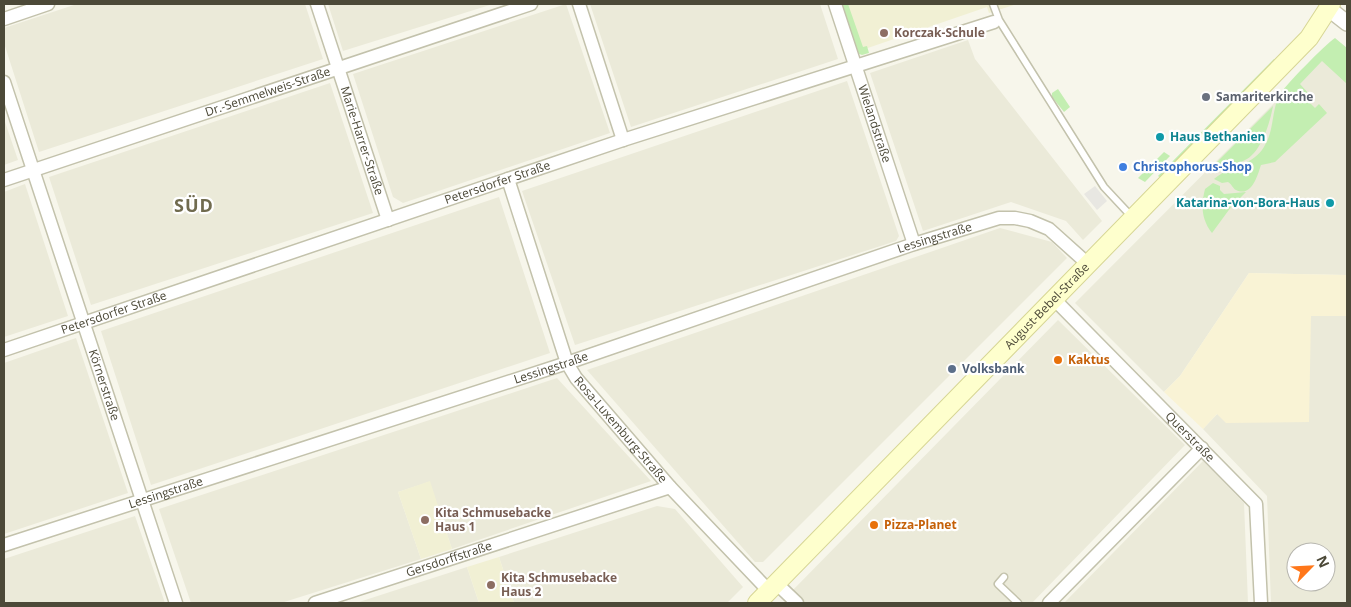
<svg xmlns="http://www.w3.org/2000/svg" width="1351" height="607" viewBox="0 0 1351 607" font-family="'Open Sans',sans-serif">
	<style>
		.residential { fill: #ebead9; fill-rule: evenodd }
		.commercial { fill: #f9f3d5 }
		.education { fill: #f1f0d4 }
		.green { fill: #c3eeb1 }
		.parking { fill: #e8e7e2 }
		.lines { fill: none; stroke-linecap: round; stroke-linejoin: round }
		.service-casing { stroke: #c3c2ac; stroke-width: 9 }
		.minor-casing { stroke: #c3c2ac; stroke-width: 15 }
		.tertiary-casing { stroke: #c3c2ac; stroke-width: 18 }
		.secondary-casing { stroke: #d7d695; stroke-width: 20 }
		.service { stroke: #fff; stroke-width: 6 }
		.minor { stroke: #fff; stroke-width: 12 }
		.tertiary { stroke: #fff; stroke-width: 15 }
		.secondary { stroke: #feffcd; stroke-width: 18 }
		.education-dot { fill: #8d6e63; stroke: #fff; stroke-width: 2 }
		.worship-dot { fill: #6b7280; stroke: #fff; stroke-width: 2 }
		.culture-dot { fill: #0f9aa8; stroke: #fff; stroke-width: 2 }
		.shop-dot { fill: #3f7fe0; stroke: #fff; stroke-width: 2 }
		.food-dot { fill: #e8710a; stroke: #fff; stroke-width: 2 }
		.service-dot { fill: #5c6f8a; stroke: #fff; stroke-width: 2 }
		.labels { text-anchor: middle; stroke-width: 4.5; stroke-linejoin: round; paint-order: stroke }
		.education-label { font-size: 12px; font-weight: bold; fill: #785e54; stroke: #fff; text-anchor: start }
		.street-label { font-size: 12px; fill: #4c4938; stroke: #fff }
		.worship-label { font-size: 12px; font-weight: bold; fill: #5b616d; stroke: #fff; text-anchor: start }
		.culture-label { font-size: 12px; font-weight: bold; fill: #0d838f; stroke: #fff; text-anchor: start }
		.shop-label { font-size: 12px; font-weight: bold; fill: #366cbe; stroke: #fff; text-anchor: start }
		.food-label { font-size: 12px; font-weight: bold; fill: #c56008; stroke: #fff; text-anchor: start }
		.service-label { font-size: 12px; font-weight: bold; fill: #4e5e75; stroke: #fff; text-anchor: start }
		.district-label { font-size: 18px; font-weight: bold; letter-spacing: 1px; fill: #706b4e; stroke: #fff }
	</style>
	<rect width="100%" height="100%" fill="#f7f6eb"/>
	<!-- residential -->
	<path class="residential" d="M77,4H305L323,59L39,152L4,43V28Z
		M328,4H493L343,51Z
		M566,4L610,133L403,203L393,197L353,74Z
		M590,4H820L838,59L631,127Z
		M968,40L975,59L1102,221L1083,240L1066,221L1011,202L923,231L870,73Z
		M1335,42L1347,55V275L1249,273L1180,376L1164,392L1075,303Z
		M847,81L899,236L896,241L575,345L522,191Z
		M330,83L373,213L91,305L49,177Z
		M4,119L18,160L4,165Z
		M25,184L68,316L4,337V192Z
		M499,197L550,353L151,485L101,331Z
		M1000,228L1052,242L1067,258L763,562H755L587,370Z
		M1311,315L1347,316V603H1271L1267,496L1203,429ZM1296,552H1326V582H1296Z
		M1058,320L1185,445L1032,603H805L792,591Z
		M76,338L128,493L4,534V363Z
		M557,378L651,481L452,549L429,482L398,492L421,559L281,603H191L159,509Z
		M1203,461L1244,503L1248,603H1064Z
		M657,506L675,509L743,587L727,603H514L499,557Z
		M135,516L165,603H4V559Z
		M467,567L479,603H356Z"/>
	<!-- commercial -->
	<path class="commercial" d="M1249,273L1347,275V316H1311L1309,422L1226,423L1217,414L1203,429L1164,392L1180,376Z"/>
	<!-- education -->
	<path class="education" d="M846,4H1017L989,13L987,7L862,50Z
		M430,481L452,549L421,559L398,492Z
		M499,557L514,603H479L467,567Z"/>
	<!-- green -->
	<path class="green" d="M839,4H848L863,47L867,46L869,53L862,55L857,53Z
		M1335,38L1347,48V84L1322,61L1300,84L1309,94L1305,98L1315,108L1319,104L1327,113L1275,162L1261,165C1258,174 1252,198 1236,190C1233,189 1232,184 1228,182L1222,183L1214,179C1229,166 1250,166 1262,150C1275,132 1271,112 1279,96C1283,87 1326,44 1335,38Z
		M1274,59L1277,61L1162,179L1158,176Z
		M1058,89L1070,107L1064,112L1052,97V93Z
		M1273,106C1270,122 1262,150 1247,159C1238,164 1227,165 1217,171L1212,167Z
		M1164,152L1170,156L1145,182L1138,178Z
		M1213,183L1220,186V190L1224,194L1246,192L1231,207L1212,233C1201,219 1201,205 1205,189Z"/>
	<!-- parking -->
	<path class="parking" d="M1095,186L1107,201L1097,210L1084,194Z"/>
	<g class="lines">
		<defs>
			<path id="service" d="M993,4L999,20L1104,187L1132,217
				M1004,577L998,584L1018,603"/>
			<g id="minor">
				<path id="s1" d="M317,4L388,220"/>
				<path d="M579,4L623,140"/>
				<path id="s2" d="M835,4L914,244"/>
				<path d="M4,19L48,4"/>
				<path id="s3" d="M4,82L176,603"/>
				<path id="s4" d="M508,179L567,363L576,378L670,487L769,591"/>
				<path id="s5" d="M4,180L531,4"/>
				<path id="s6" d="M1053,298L1256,504L1261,603"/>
				<path id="s7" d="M4,350L623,140L994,22"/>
				<path id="s8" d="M4,545L567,363L914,244L999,218H1015L1030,221L1049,229L1088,264"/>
				<path d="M776,583L797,603"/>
				<path id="s9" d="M315,603L670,487"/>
				<path d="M1049,603L1202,448"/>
			</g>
			<path id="tertiary" d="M1329,9L1347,23"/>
			<g id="secondary">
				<path id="s10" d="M757,603L1309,38L1331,4"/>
			</g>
		</defs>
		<!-- service casing -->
		<use href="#service" class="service-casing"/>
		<!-- minor casing -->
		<use href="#minor" class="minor-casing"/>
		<!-- tertiary casing -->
		<use href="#tertiary" class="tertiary-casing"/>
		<!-- secondary casing -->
		<use href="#secondary" class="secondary-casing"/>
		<!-- service -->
		<use href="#service" class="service"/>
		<!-- minor -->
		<use href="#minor" class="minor"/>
		<!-- tertiary -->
		<use href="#tertiary" class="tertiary"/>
		<!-- secondary -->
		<use href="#secondary" class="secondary"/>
	</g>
	<!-- markers -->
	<g class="education-dot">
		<circle cx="884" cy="33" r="5"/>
		<circle cx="425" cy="520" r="5"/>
		<circle cx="491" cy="585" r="5"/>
	</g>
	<circle class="worship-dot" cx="1206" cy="97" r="5"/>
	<g class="culture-dot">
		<circle cx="1160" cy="137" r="5"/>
		<circle cx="1330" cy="203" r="5"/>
	</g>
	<circle class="shop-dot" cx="1123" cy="167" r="5"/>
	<g class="food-dot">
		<circle cx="1058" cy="360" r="5"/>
		<circle cx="874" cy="525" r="5"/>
	</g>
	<circle class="service-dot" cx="952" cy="369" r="5"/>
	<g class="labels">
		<!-- education labels -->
		<g class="education-label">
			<text x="894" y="37">Korczak-Schule</text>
			<text x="435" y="517">Kita Schmusebacke<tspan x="435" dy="14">Haus 1</tspan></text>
			<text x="501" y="582">Kita Schmusebacke<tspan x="501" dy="14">Haus 2</tspan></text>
		</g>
		<!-- street labels -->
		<g class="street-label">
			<text dy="4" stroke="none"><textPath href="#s5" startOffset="278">Dr.-Semmelweis-Straße</textPath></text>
			<text dy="4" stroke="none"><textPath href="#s2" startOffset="126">Wielandstraße</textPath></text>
			<text dy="4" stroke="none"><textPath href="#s1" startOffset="144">Marie-Harrer-Straße</textPath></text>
			<text dy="4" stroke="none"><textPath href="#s7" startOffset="521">Petersdorfer Straße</textPath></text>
			<text dy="4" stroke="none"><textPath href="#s8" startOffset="980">Lessingstraße</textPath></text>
			<text dy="4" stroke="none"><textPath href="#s10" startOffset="415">August-Bebel-Straße</textPath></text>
			<text dy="4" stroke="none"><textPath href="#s7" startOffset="116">Petersdorfer Straße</textPath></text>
			<text dy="4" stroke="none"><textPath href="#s8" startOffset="575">Lessingstraße</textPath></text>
			<text dy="4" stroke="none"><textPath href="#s3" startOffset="319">Körnerstraße</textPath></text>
			<text dy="4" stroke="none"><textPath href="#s4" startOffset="279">Rosa-Luxemburg-Straße</textPath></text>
			<text dy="4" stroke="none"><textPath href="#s6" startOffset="195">Querstraße</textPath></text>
			<text dy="4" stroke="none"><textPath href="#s8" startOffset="170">Lessingstraße</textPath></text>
			<text dy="4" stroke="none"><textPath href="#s9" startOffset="141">Gersdorffstraße</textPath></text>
		</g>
		<!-- worship labels -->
		<g class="worship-label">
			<text x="1216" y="101">Samariterkirche</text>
		</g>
		<!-- culture labels -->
		<g class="culture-label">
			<text x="1170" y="141">Haus Bethanien</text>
			<text x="1320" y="207" text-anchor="end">Katarina-von-Bora-Haus</text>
		</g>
		<!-- shop labels -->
		<g class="shop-label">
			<text x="1133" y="171">Christophorus-Shop</text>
		</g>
		<!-- food labels -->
		<g class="food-label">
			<text x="1068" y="364">Kaktus</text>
			<text x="884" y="529">Pizza-Planet</text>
		</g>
		<!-- service labels -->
		<g class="service-label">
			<text x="962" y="373">Volksbank</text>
		</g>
		<!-- district labels -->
		<g class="district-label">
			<text x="194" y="212">SÜD</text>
		</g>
	</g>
	<!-- border -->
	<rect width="1351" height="607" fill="none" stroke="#4c4938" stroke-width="10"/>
	<!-- north arrow -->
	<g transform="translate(1311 567) rotate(66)"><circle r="24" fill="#ffffff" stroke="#b7b6af"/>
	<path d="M0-4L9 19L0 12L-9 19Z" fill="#ff771a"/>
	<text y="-8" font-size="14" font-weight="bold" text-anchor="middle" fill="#4c4938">N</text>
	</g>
</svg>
